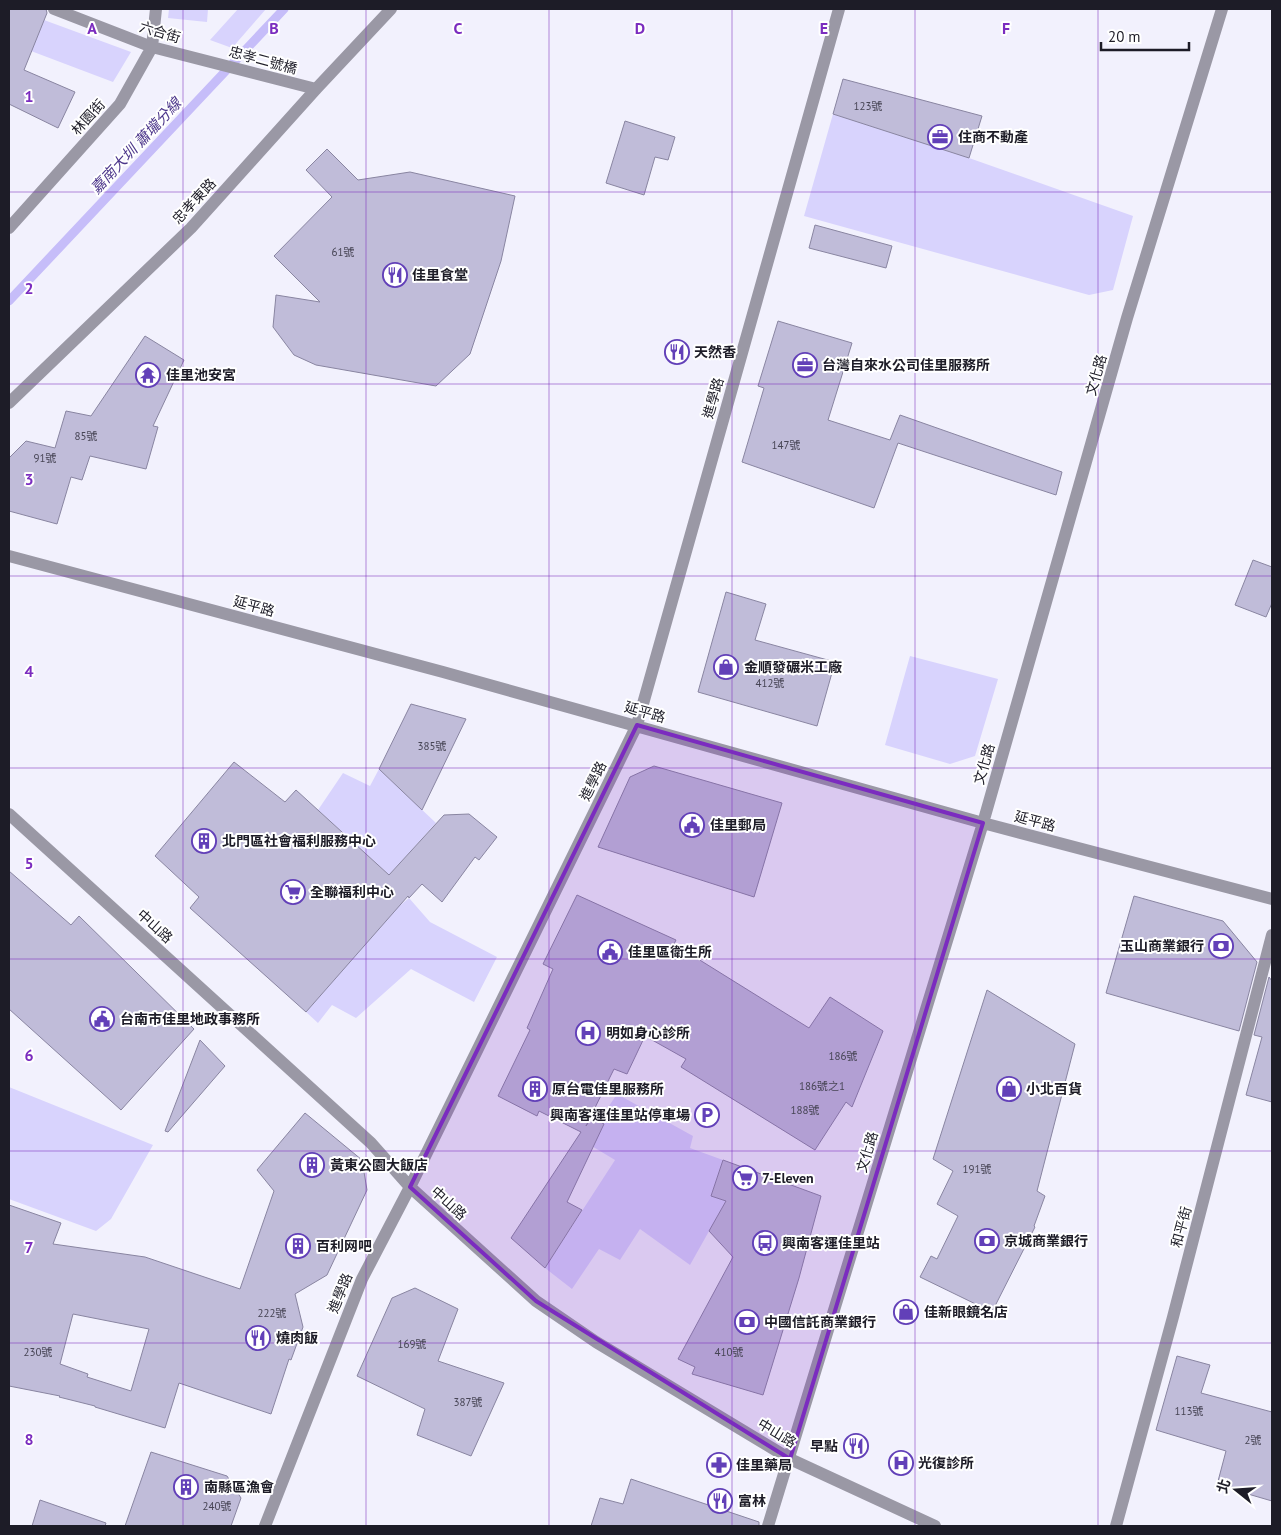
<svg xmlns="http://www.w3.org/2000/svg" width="1281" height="1535" viewBox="0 0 1281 1535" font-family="'PT Sans','Noto Sans TC',sans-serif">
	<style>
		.green { fill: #d8d3fd }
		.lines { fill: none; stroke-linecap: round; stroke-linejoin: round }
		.stream { stroke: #c6bdf9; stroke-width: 9 }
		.building { fill: #c0bcd9; stroke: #8985a1; fill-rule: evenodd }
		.street { stroke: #9a98a5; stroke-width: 12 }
		.marked { fill: #7b2cbf; fill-opacity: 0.2; stroke: #7b2cbf; stroke-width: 4; stroke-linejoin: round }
		.grid { fill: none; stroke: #7b2cbf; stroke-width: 1; stroke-opacity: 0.55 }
		.labels { text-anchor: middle; stroke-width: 4; stroke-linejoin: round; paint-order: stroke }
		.number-label { font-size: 11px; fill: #464454 }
		.street-label { font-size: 14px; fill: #1d1c27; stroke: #fff }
		.poi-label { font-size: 14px; font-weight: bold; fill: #1d1c27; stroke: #fff; text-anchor: start }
		.water-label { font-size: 15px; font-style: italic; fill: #4c368b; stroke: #fff }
		.grid-label { font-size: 16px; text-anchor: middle; font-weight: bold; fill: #7b2cbf; stroke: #fff; stroke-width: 4; stroke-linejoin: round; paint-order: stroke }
	</style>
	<rect width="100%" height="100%" fill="#f2f1fd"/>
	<!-- green -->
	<path class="green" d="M169,9H208L207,22L168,18Z
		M238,9H266L232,48L210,40Z
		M44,20L131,52L113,82L31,51Z
		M833,114L969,158L1133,216L1113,290L1089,295L804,216Z
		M910,656L998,679L975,756L950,764L885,745Z
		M379,769L436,823L389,875L318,810L343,773L370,786Z
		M409,898L430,922L497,957L474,1002L411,969L356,1018L332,1005L318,1023L306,1012L398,907Z
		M9,1087L153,1145L111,1219L96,1231L9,1199Z
		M617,1094L693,1136L690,1148L723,1160L711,1196L726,1201L690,1265L640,1229L620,1260L599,1249L572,1289L545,1268L615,1160L585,1142Z"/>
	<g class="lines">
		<!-- stream -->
		<path class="stream" d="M9,301L284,9"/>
	</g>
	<!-- building -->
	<path class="building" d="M9,9H46L47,13L24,70L75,92L58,128L9,104Z
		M843,79L982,116L969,158L833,114Z
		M625,121L675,137L668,160L655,157L644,195L606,183Z
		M327,149L358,180L410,172L515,196L501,261L470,354L436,386L316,365L294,355L273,327L276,295L320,302L274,256L332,197L306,170Z
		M815,225L892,246L886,268L809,248Z
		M778,321L852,343L828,420L890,440L900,415L1062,472L1056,495L898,443L874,508L742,462L764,388L758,386Z
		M145,336L184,360L153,426L158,427L146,469L90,456L82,480L71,477L57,524L9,511V458L26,441L55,448L66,411L91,416Z
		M1253,560L1272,567V603L1266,617L1235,605Z
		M726,592L766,604L755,640L835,662L817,726L698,692Z
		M411,704L466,719L422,810L379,769Z
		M234,762L285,802L296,790L389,875L444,815L469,814L497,837L479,860L475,857L442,902L422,884L409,898L408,896L306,1012L190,908L199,897L155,856Z
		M654,766L782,803L754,897L598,847L630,777Z
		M9,871L71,925L79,916L194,1029L121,1110L9,1009Z
		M577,895L676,940L674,944L809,1028L830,997L883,1031L852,1107L846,1102L815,1150L681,1067L686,1059L645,1036L627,1074L614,1069L586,1126L592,1117L604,1124L567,1202L582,1210L545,1268L511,1238L581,1132L539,1111L537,1116L498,1096L530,1030L527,1028L553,969L543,964Z
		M1134,896L1223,921L1257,962L1239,1031L1106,993Z
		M1269,977L1272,981V1102L1246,1095L1262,1037L1254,1035Z
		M987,990L1075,1044L1037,1191L1045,1196L1034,1226L1035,1227L992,1312L920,1277L931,1256L937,1259L958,1216L937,1204L953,1171L933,1159Z
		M200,1040L225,1066L168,1132L165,1131Z
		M305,1113L362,1160L367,1190L327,1275L295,1294L303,1327L291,1360L289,1359L271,1414L179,1383L165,1428L95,1407V1406L59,1397L60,1396L9,1386V1205L61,1223L53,1244L145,1257L240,1289L274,1191L257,1170ZM73,1314L149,1329L131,1391L87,1377L88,1374L60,1364Z
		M723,1160L821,1196L799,1278L763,1395L692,1374L695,1367L678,1359L733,1257L709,1231L726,1201L711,1196Z
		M415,1288L458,1309L438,1361L504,1383L471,1456L417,1435L425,1409L357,1376L392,1298Z
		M1177,1356L1210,1365L1201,1393L1272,1412V1501L1217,1485L1226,1451L1156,1430Z
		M151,1452L227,1476L241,1498L231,1526H125Z
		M631,1479L759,1522V1526H591L600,1498L623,1504Z
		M40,1500L106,1523L105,1526H32Z"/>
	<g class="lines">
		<!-- street -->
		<path class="street" d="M54,9L152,47L316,89
			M9,228L120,104L152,47L156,9
			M9,403L191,228L316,89L391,9
			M9,556L443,672L983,823L1272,899
			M9,814L371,1143L410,1187L536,1301L596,1342L790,1459L935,1526
			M265,1526L362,1279L410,1187L637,725L839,9
			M768,1526L983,823L1127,318L1222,9
			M1116,1526L1173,1317L1272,935"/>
	</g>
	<!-- marked area -->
	<path class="marked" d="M637,725L983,823L790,1459L536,1301L410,1187Z"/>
	<!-- grid -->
	<path class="grid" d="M183,9V1526M366,9V1526M549,9V1526M732,9V1526M915,9V1526M1098,9V1526M9,192H1272M9,384H1272M9,576H1272M9,768H1272M9,959H1272M9,1151H1272M9,1343H1272"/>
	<!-- icons -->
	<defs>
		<symbol id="office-ring" viewBox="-11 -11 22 22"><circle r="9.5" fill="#fff" stroke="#6240b8" stroke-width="1.5"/><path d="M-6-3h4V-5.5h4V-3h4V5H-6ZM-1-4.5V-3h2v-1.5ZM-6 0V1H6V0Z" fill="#6240b8"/></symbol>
		<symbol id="restaurant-ring" viewBox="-11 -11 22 22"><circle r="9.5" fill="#fff" stroke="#6240b8" stroke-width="1.5"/><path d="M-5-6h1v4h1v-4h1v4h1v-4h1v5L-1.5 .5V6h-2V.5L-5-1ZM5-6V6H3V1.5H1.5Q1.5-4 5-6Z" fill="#6240b8"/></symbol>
		<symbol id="temple-ring" viewBox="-11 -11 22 22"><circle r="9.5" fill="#fff" stroke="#6240b8" stroke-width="1.5"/><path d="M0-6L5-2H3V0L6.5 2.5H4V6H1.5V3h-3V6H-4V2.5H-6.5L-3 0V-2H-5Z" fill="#6240b8"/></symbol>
		<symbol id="shop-ring" viewBox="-11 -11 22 22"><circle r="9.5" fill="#fff" stroke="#6240b8" stroke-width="1.5"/><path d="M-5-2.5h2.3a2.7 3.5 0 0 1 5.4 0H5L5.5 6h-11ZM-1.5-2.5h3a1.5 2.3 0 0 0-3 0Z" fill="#6240b8"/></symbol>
		<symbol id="civic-ring" viewBox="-11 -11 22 22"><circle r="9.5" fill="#fff" stroke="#6240b8" stroke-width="1.5"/><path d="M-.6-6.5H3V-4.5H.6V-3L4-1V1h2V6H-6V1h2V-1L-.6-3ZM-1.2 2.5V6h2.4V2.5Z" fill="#6240b8"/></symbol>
		<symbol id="building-ring" viewBox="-11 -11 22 22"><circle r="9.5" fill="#fff" stroke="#6240b8" stroke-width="1.5"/><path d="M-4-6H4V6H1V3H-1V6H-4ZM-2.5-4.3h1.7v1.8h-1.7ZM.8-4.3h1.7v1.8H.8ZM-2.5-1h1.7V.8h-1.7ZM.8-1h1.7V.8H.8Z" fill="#6240b8"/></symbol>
		<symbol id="supermarket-ring" viewBox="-11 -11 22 22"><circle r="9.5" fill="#fff" stroke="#6240b8" stroke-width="1.5"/><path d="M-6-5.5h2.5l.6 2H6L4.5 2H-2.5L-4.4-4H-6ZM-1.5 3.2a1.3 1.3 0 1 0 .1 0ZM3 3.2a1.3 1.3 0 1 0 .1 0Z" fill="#6240b8"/></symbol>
		<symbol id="bank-ring" viewBox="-11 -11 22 22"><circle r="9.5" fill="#fff" stroke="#6240b8" stroke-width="1.5"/><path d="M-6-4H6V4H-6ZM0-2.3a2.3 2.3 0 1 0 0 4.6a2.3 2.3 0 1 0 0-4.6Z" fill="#6240b8"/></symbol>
		<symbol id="hospital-ring" viewBox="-11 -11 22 22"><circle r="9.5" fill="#fff" stroke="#6240b8" stroke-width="1.5"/><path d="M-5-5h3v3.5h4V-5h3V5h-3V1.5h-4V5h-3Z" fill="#6240b8"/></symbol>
		<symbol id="parking-ring" viewBox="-11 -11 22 22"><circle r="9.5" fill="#fff" stroke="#6240b8" stroke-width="1.5"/><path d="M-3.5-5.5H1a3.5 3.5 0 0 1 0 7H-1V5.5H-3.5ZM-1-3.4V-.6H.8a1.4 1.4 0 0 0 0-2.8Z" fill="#6240b8"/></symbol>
		<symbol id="bus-ring" viewBox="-11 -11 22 22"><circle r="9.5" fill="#fff" stroke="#6240b8" stroke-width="1.5"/><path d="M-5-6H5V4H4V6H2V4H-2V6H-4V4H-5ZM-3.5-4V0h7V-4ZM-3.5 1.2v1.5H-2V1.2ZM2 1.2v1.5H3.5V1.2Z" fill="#6240b8"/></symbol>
		<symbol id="pharmacy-ring" viewBox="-11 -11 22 22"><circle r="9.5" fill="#fff" stroke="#6240b8" stroke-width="1.5"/><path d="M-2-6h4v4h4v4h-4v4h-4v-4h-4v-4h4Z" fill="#6240b8"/></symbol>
	</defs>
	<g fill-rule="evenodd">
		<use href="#office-ring" x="926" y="123" width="28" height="28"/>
		<use href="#restaurant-ring" x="381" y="261" width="28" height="28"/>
		<use href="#restaurant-ring" x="663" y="338" width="28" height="28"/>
		<use href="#office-ring" x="791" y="351" width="28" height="28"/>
		<use href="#temple-ring" x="134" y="361" width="28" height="28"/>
		<use href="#shop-ring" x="712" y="653" width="28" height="28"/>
		<use href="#civic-ring" x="678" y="811" width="28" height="28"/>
		<use href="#building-ring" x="190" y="827" width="28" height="28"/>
		<use href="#supermarket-ring" x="279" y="878" width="28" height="28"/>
		<use href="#bank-ring" x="1207" y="932" width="28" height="28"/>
		<use href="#civic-ring" x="596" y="938" width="28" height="28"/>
		<use href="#civic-ring" x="88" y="1005" width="28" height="28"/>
		<use href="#hospital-ring" x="574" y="1019" width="28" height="28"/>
		<use href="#building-ring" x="521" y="1075" width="28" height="28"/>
		<use href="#shop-ring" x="995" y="1075" width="28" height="28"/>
		<use href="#parking-ring" x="693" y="1101" width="28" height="28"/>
		<use href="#building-ring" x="298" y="1151" width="28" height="28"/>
		<use href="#supermarket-ring" x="731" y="1164" width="28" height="28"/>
		<use href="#bank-ring" x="973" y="1227" width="28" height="28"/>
		<use href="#bus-ring" x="751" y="1229" width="28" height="28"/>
		<use href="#building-ring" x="284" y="1232" width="28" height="28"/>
		<use href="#shop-ring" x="892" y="1298" width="28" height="28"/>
		<use href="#bank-ring" x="733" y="1308" width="28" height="28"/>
		<use href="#restaurant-ring" x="244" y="1324" width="28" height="28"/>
		<use href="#restaurant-ring" x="842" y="1432" width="28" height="28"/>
		<use href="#hospital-ring" x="887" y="1449" width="28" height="28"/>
		<use href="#pharmacy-ring" x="705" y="1451" width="28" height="28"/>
		<use href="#building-ring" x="172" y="1473" width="28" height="28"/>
		<use href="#restaurant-ring" x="706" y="1487" width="28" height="28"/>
	</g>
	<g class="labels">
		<!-- number labels -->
		<g class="number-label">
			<text x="868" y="110">123號</text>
			<text x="343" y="256">61號</text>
			<text x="86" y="440">85號</text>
			<text x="786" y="449">147號</text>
			<text x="45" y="462">91號</text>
			<text x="770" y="687">412號</text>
			<text x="432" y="750">385號</text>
			<text x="843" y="1060">186號</text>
			<text x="822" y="1090">186號之1</text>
			<text x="805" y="1114">188號</text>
			<text x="977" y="1173">191號</text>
			<text x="272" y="1317">222號</text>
			<text x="412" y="1348">169號</text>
			<text x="38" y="1356">230號</text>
			<text x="729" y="1356">410號</text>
			<text x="468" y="1406">387號</text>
			<text x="1189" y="1415">113號</text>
			<text x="1253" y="1444">2號</text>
			<text x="217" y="1510">240號</text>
		</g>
		<!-- street labels -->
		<g class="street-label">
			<text transform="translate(160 32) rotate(17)" y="5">六合街</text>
			<text transform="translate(263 60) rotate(15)" y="5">忠孝二號橋</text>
			<text transform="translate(88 117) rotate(-48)" y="5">林園街</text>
			<text transform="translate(194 201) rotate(-47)" y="5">忠孝東路</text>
			<text transform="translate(1096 375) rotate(-74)" y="5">文化路</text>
			<text transform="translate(713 398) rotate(-74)" y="5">進學路</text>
			<text transform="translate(254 606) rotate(15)" y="5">延平路</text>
			<text transform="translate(645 712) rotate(16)" y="5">延平路</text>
			<text transform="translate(984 764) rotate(-74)" y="5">文化路</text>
			<text transform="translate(593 781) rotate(-64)" y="5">進學路</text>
			<text transform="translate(1035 821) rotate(15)" y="5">延平路</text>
			<text transform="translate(155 926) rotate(42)" y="5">中山路</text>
			<text transform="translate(867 1152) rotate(-73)" y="5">文化路</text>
			<text transform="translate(449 1203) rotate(42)" y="5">中山路</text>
			<text transform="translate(1181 1227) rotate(-75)" y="5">和平街</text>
			<text transform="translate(340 1293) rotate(-68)" y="5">進學路</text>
			<text transform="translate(777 1433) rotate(31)" y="5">中山路</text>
		</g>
		<!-- poi labels -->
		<g class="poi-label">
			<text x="958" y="142">住商不動產</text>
			<text x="412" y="280">佳里食堂</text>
			<text x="694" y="357">天然香</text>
			<text x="822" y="370">台灣自來水公司佳里服務所</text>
			<text x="166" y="380">佳里池安宮</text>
			<text x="744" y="672">金順發碾米工廠</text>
			<text x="710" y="830">佳里郵局</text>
			<text x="222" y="846">北門區社會福利服務中心</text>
			<text x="310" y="897">全聯福利中心</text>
			<text x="1204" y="951" text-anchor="end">玉山商業銀行</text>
			<text x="628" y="957">佳里區衛生所</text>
			<text x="120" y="1024">台南市佳里地政事務所</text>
			<text x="606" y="1038">明如身心診所</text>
			<text x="552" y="1094">原台電佳里服務所</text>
			<text x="1026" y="1094">小北百貨</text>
			<text x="690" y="1120" text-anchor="end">興南客運佳里站停車場</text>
			<text x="330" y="1170">黃東公園大飯店</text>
			<text x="762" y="1183">7-Eleven</text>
			<text x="1004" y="1246">京城商業銀行</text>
			<text x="782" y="1248">興南客運佳里站</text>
			<text x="316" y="1251">百利网吧</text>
			<text x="924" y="1317">佳新眼鏡名店</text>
			<text x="764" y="1327">中國信託商業銀行</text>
			<text x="276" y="1343">燒肉飯</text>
			<text x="838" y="1451" text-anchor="end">早點</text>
			<text x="918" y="1468">光復診所</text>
			<text x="736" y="1470">佳里藥局</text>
			<text x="204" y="1492">南縣區漁會</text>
			<text x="738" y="1506">富林</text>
		</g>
		<!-- water labels -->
		<g class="water-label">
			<text transform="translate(136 146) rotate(-47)" y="5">嘉南大圳 蕭壠分線</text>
		</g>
	</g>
	<g class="grid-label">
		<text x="92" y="34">A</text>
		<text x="274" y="34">B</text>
		<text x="458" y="34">C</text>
		<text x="640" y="34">D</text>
		<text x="824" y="34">E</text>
		<text x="1006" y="34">F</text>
		<text x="29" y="102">1</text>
		<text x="29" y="294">2</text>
		<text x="29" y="485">3</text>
		<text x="29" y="677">4</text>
		<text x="29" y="869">5</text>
		<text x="29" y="1061">6</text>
		<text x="29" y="1253">7</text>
		<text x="29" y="1445">8</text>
	</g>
	<!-- border -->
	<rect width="1281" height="1535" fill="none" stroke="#1d1c27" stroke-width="20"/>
	<!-- north arrow -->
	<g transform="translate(1236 1490) rotate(287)" stroke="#ffffff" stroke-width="4" paint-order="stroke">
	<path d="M0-4L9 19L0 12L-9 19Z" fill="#1d1c27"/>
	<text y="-8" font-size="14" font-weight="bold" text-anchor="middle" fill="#1d1c27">北</text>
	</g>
	<!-- scale -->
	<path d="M1101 42v8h88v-8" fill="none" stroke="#1d1c27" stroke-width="2.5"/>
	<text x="1108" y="42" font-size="15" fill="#1d1c27" stroke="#ffffff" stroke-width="4" paint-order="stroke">20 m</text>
</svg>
